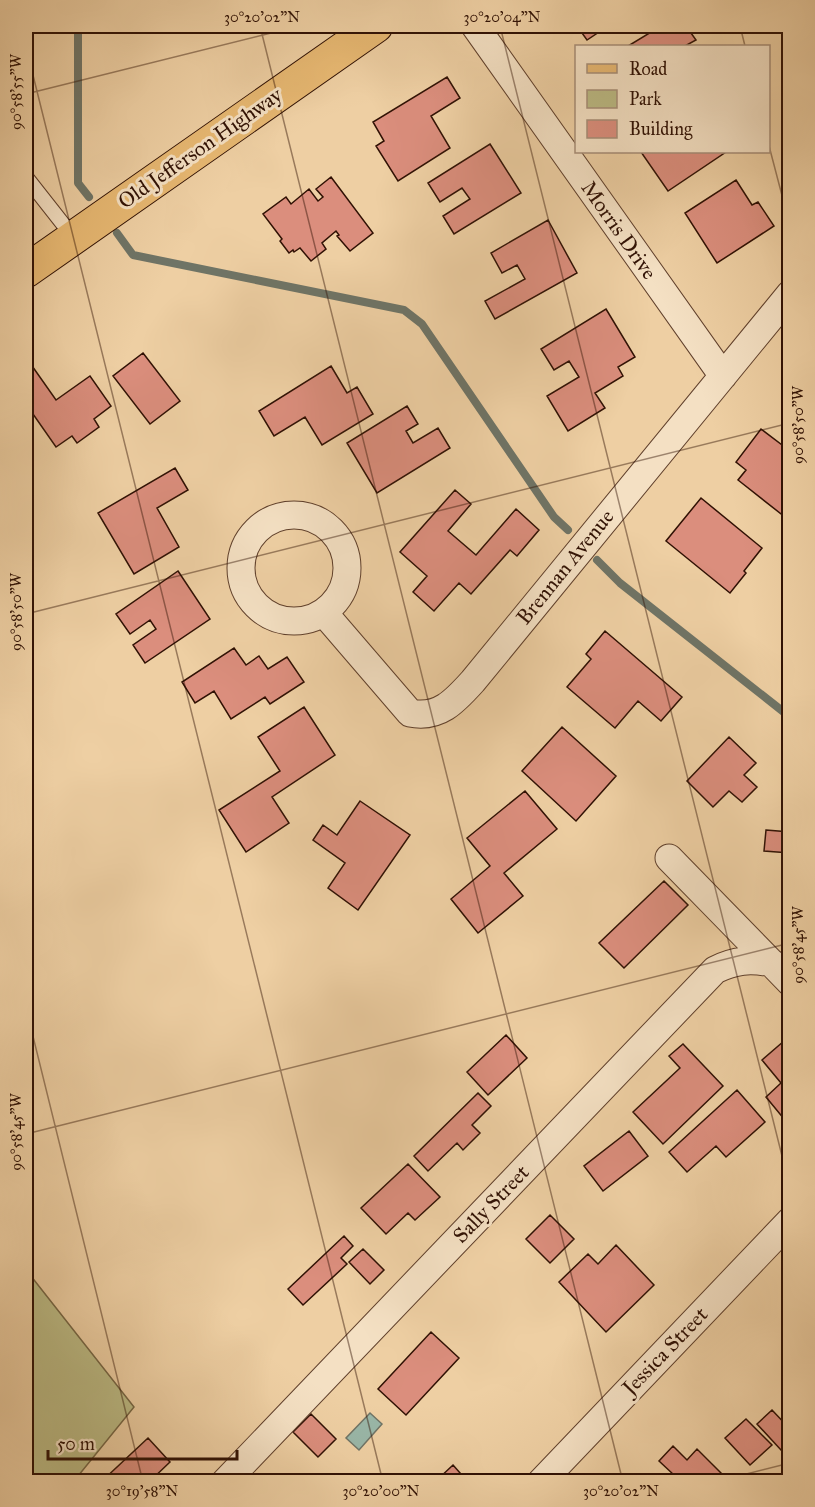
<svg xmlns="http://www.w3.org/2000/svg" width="815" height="1507" viewBox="0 0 815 1507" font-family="'IM FELL Great Primer',serif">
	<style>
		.green { fill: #bbba84; stroke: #766644; stroke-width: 1.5 }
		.water { fill: #99b6a7; stroke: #6f7466; stroke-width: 1.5 }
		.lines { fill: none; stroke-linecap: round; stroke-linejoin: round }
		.stream { stroke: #6f7466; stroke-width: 8 }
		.building { fill: #db8e7d; stroke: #301104; stroke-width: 1.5 }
		.service-casing { stroke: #60402c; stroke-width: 16 }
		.minor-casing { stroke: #60402c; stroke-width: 29 }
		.primary-casing { stroke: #301104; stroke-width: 35 }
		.service { stroke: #f4e0c3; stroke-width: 14 }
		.minor { stroke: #f4e0c3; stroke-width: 27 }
		.primary { stroke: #e7b872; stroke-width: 33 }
		.ticks { fill: none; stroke: #301104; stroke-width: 1.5; stroke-opacity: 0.45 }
		.labels { text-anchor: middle; stroke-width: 6; stroke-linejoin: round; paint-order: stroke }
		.street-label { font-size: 21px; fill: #301104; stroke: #f4e0c3 }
		.neatline { fill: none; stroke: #301104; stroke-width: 2 }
		.ticks-label { font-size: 15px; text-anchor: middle; fill: #301104 }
	</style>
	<rect width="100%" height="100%" fill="#eecfa3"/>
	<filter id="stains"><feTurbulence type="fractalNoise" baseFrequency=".00333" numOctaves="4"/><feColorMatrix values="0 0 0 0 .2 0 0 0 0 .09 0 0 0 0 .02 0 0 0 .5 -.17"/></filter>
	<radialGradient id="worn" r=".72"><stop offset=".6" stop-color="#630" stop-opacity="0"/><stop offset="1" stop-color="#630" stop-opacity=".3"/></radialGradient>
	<!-- green -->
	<path class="green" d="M27,1271L134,1407L74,1481H26Z"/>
	<!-- water -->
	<path class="water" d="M370,1413L382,1424L359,1450L346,1438Z"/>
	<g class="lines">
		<!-- stream -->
		<path class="stream" d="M78,26V183L89,197
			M117,233L133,255L404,310L422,324L554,517L568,530
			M597,560L620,583L790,717"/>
	</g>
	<!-- building -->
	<path class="building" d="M577,26H608L587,40Z
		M661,26H686L696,40L685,46H628Z
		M447,77L460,98L431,116L450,148L398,181L376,146L384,141L373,122Z
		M490,144L521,193L454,234L443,216L470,199L462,188L440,202L428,183Z
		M641,152H726L668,191Z
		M331,177L373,233L350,251L337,236L339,235L336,231L322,243L326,249L311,261L300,248L294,252L293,250L289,253L280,241L282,239L263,214L286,197L291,204L309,189L318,201L323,197L316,189Z
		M736,180L752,205L758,202L774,226L717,263L685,213Z
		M548,220L577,273L495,319L485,301L525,279L517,265L502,273L491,253Z
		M606,309L635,357L618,367L623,376L595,393L605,408L568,431L547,396L579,377L569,361L554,370L541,349Z
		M143,353L180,401L150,424L113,376Z
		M30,363L56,400L90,376L111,406L94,419L99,427L77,443L72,436L56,447L26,404V366Z
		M331,366L347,393L357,387L373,414L322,445L305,417L274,436L259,411Z
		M407,406L418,424L406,431L413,443L438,428L450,448L377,493L347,443Z
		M761,429L790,451V521L738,480L746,470L736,462Z
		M175,468L188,490L157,508L179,547L134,574L98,513Z
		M455,490L471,504L448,531L476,555L516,509L539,530L517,556L510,550L471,594L459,583L434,611L413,592L427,576L400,552Z
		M701,498L762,548L744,571L746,573L730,593L666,541Z
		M178,571L210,619L145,663L133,645L156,629L150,620L130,634L116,614Z
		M605,631L682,697L661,721L638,701L615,728L567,687L591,659L586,654Z
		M234,648L246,665L259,656L268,669L287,657L304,682L270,704L265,697L231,719L214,691L195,703L182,682Z
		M304,707L335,755L272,797L289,823L246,852L219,810L280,771L258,737Z
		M562,727L616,776L576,821L522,771Z
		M729,737L756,763L744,775L757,787L742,802L729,791L713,807L687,781Z
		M525,791L557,829L504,873L523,896L478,933L451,899L490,866L467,838Z
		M360,801L410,835L358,910L328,888L345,863L313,840L323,825L337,835Z
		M766,830L790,832V853L764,851Z
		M664,881L688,905L624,968L599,943Z
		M506,1035L527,1058L488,1095L467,1072Z
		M784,1041L790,1047L789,1125L766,1097L781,1083L762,1060Z
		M683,1044L723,1086L663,1144L633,1112L680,1068L669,1056Z
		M737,1090L765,1122L726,1157L716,1146L687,1172L669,1152Z
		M478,1093L491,1106L472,1125L480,1133L463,1150L457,1143L428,1171L414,1156Z
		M629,1131L648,1156L603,1191L584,1166Z
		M408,1164L440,1197L415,1220L408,1213L386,1234L361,1208Z
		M550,1215L574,1239L550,1263L526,1239Z
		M344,1236L353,1246L341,1258L347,1264L303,1305L288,1289Z
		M616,1245L654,1285L606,1332L559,1282L588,1254L598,1264Z
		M363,1249L384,1270L370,1284L349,1262Z
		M431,1332L459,1358L406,1415L378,1389Z
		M772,1410L790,1429V1442L781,1450L757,1424Z
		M311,1414L336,1439L318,1457L293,1432Z
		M746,1419L772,1445L750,1465L725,1438Z
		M148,1438L170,1462L149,1482H101Z
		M673,1446L687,1460L697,1449L722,1474L715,1482H668L674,1475L659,1461Z
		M453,1465L468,1482H424L431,1474L437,1480Z"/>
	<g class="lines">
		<defs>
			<path id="service" d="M26,177L74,238"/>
			<path id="minor" d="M475,26L723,376
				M241 568a53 53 0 1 1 106 0a53 53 0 1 1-106 0Z
				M324,613L410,713C439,719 455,701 473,681L790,294
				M669,858L790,982
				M225,1482L715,970C735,960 750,959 772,963
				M541,1482L790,1221"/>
			<path id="primary" d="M26,271L376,26"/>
		</defs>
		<!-- service casing -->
		<use href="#service" class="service-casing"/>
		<!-- minor casing -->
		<use href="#minor" class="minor-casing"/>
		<!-- primary casing -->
		<use href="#primary" class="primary-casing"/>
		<!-- service -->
		<use href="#service" class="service"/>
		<!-- minor -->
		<use href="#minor" class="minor"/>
		<!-- primary -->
		<use href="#primary" class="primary"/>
	</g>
	<!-- ticks -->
	<path class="ticks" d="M260,26L623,1482M500,26L790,1188M740,26L745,46M26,47L383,1482M26,94L299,26M768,142L790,226M26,614L790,423M26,1008L143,1482M26,1134L790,943M715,1482L790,1463"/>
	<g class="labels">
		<!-- street labels -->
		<g class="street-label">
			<text transform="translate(200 148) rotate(-35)" y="7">Old Jefferson Highway</text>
			<text transform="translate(619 230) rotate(55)" y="7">Morris Drive</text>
			<text transform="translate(565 567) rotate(-51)" y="7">Brennan Avenue</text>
			<text transform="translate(491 1204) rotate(-46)" y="7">Sally Street</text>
			<text transform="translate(665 1351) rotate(-46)" y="7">Jessica Street</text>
		</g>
	</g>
	<!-- margin -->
	<rect width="815" height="1507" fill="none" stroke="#eecfa3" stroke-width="66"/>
	<!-- legend -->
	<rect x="575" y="45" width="195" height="108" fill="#f4e0c3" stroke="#a68d77" stroke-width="1.5"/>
	<rect x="587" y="64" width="30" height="9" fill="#e7b872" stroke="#a68d77" stroke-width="1.5"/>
	<text x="629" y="75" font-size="18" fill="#301104">Road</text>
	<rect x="587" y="90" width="30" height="18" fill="#bbba84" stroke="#a68d77" stroke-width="1.5"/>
	<text x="629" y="105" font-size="18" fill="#301104">Park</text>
	<rect x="587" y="120" width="30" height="18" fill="#db8e7d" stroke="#a68d77" stroke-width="1.5"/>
	<text x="629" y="135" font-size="18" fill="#301104">Building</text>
	<!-- scale -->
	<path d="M48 1450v9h189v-9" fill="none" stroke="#301104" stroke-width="3"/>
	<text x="57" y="1450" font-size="18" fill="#301104" stroke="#f4e0c3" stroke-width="4.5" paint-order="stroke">50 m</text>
	<rect x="33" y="33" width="749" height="1441" class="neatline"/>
	<g class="ticks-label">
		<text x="262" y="22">30°20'02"N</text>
		<text x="502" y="22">30°20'04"N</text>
		<text transform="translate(16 92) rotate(-90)" y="5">90°58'55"W</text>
		<text transform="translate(798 425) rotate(-90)" y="5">90°58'50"W</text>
		<text transform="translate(16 612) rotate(-90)" y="5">90°58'50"W</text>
		<text transform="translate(798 945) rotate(-90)" y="5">90°58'45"W</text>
		<text transform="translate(16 1132) rotate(-90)" y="5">90°58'45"W</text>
		<text x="142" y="1496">30°19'58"N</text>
		<text x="381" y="1496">30°20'00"N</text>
		<text x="621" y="1496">30°20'02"N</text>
	</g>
	<rect width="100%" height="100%" filter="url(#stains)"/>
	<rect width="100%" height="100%" fill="url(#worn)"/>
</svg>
